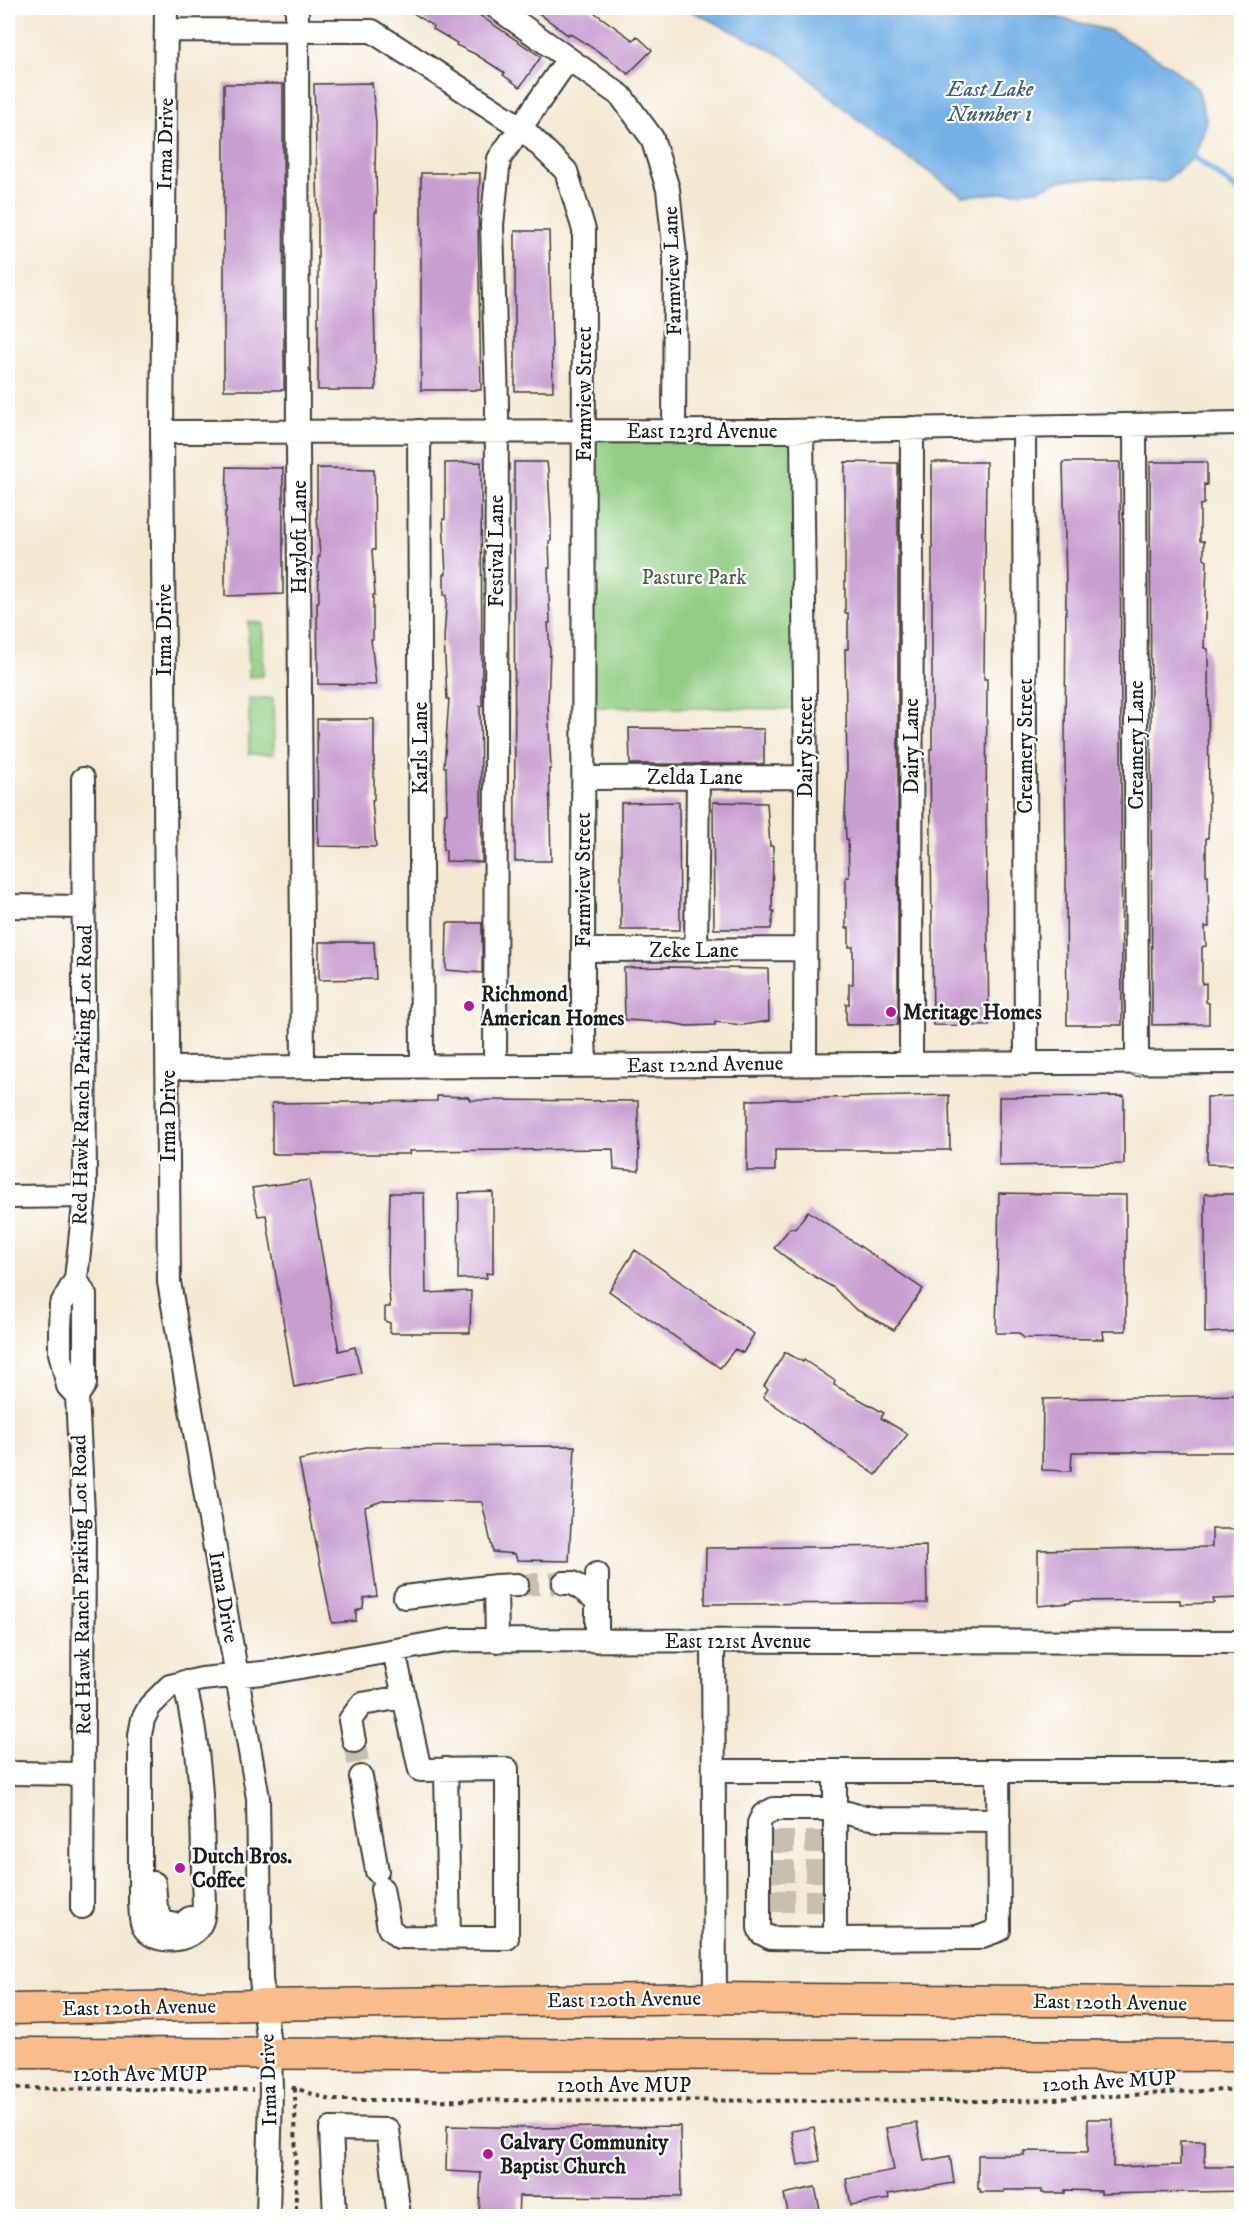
<svg xmlns="http://www.w3.org/2000/svg" width="1249" height="2224" viewBox="0 0 1249 2224" font-family="'IM FELL DW Pica',serif">
	<style>
		.green { fill: #91ce83; stroke: #567550; stroke-width: 1.5 }
		.water { fill: #72b0e5; stroke: #476680; stroke-width: 1.5 }
		.lines { fill: none; stroke-linecap: round; stroke-linejoin: round }
		.stream { stroke: #72b0e5; stroke-width: 6 }
		.building { fill: #c89ed0 }
		.minor-tunnel { stroke: #c9bfae; stroke-width: 22; stroke-dasharray: 22 11; stroke-linecap: butt }
		.minor-casing { stroke: #3c3b37; stroke-width: 26 }
		.major-casing { stroke: #3c3b37; stroke-width: 33 }
		.path { stroke: #3c3b37; stroke-width: 4; stroke-dasharray: 4.5 4.5; stroke-linecap: butt }
		.minor { stroke: #fff; stroke-width: 22 }
		.major { stroke: #fabc8b; stroke-width: 30 }
		.poi-dot { fill: #b5179e; stroke: #fff; stroke-width: 2 }
		.labels { text-anchor: middle; stroke-width: 4.5; stroke-linejoin: round; paint-order: stroke }
		.street-label { font-size: 21px; fill: #1c1c1c; stroke: #fff }
		.park-label { font-size: 21px; fill: #4b6345; stroke: #fff }
		.poi-label { font-size: 21px; font-weight: bold; fill: #1c1c1c; stroke: #fff; text-anchor: start }
		.water-label { font-size: 22px; font-style: italic; fill: #435f76; stroke: #fff }
	</style>
	<rect width="100%" height="100%" fill="#fff"/>
	<filter id="ink" filterUnits="userSpaceOnUse"><feTurbulence type="fractalNoise" baseFrequency=".0167" numOctaves="2"/><feDisplacementMap in="SourceGraphic" scale="12" xChannelSelector="R" yChannelSelector="G"/><feConvolveMatrix kernelMatrix="1 2 1 2 8 2 1 2 1" color-interpolation-filters="sRGB"/></filter>
	<filter id="wash" filterUnits="userSpaceOnUse"><feTurbulence type="fractalNoise" baseFrequency=".008" numOctaves="4" result="noise"/><feDisplacementMap in="SourceGraphic" scale="24" xChannelSelector="R" yChannelSelector="G"/><feGaussianBlur stdDeviation="1.35" result="paint"/><feColorMatrix in="noise" values="0 0 0 0 0 0 0 0 0 0 0 0 0 0 0 0 0 1.4 0 .05"/><feComposite in="paint" operator="in"/></filter>
	<g filter="url(#wash)">
		<rect width="100%" height="100%" fill="#f4e8d2"/>
		<!-- green -->
		<path class="green" d="M802,431L805,709L584,707V432Z
			M248,622L263,623V676L249,677Z
			M249,698H273L274,754H249Z"/>
		<!-- water -->
		<path class="water" d="M685,8H1021L1111,31L1169,65L1198,89L1207,123L1194,157L1164,182L1103,178L1063,180L1036,190L963,196L876,135L783,56Z"/>
		<g class="lines">
			<!-- stream -->
			<path class="stream" d="M1194,157L1242,193"/>
		</g>
		<g id="blocks">
			<!-- building -->
			<path class="building" d="M406,8H469L541,57L520,87L503,75L505,73L475,54L456,45L457,43L433,29L434,27Z
				M532,8H588L633,40L637,36L652,50L628,74L607,57L569,33L568,35Z
				M372,83L376,123L375,173H376L377,212H375L374,302L376,390H318V212L314,84Z
				M224,84H283L284,390H224Z
				M421,173H480L478,225L481,390H421Z
				M515,231H549L553,391H515Z
				M481,462L482,706H480L482,862L446,861V851L443,850L445,813H447L446,767H444L449,699H447L444,638L447,595H444V574H446L443,519H445V463Z
				M514,462H547L548,470L551,519V541H549L550,568H548L550,623H548L550,651L548,706L551,769H549L551,861H515Z
				M845,462L898,463V1025H846V1004H849V984H853V947H849V928H846V877H849L848,839H846L845,817L847,770L845,649H848V613H845Z
				M932,462H986L984,679H987L986,816L989,1026L933,1025L930,749H932Z
				M1063,462H1120L1122,1025H1067L1065,748L1066,583Z
				M1150,462H1207V485L1204,484V504L1200,505V541H1204V559L1207,561L1204,648L1208,649L1209,816L1208,838H1206V875H1208L1209,927H1205L1206,946L1202,947V984L1206,983V1002L1209,1003V1024L1152,1025Z
				M227,467L283,468V594L225,596V512H226Z
				M317,468L374,469L375,550H372L375,595H373V639H371L376,685L318,684L317,602H319L318,557H320L317,518Z
				M317,719H374V800H372L376,847L318,846Z
				M629,728L764,729V764H630Z
				M679,802L680,930H621V803Z
				M713,802L767,803L770,846H773L772,911H774L771,929H714Z
				M447,923H482V973L446,970Z
				M319,942H374L376,979L319,980Z
				M669,967L768,969L769,1021L743,1025L715,1022V1025L687,1026L671,1023L625,1020L624,968Z
				M949,1095L950,1150H775V1171H747V1100Z
				M437,1096L468,1097L470,1100L638,1101L639,1171L614,1169L613,1149L409,1151L410,1154H272V1103L437,1101Z
				M1124,1096V1164L999,1166V1097Z
				M1242,1096V1165L1207,1164V1097Z
				M309,1180L339,1351L355,1347L361,1373L294,1387L266,1215L258,1216L252,1188Z
				M493,1192V1274L486,1273L487,1278L458,1279L459,1193Z
				M390,1193H424L426,1293L471,1291L470,1333H390V1323L385,1321V1307H390L388,1272Z
				M999,1193L1126,1195V1331H1103L1104,1339L1024,1338L1019,1333H996Z
				M1205,1194H1242V1331L1205,1333Z
				M808,1211L923,1289L894,1330L855,1309L834,1288L800,1268L774,1248L790,1228L795,1229Z
				M635,1250L754,1334L743,1353L735,1349L720,1368L609,1291Z
				M785,1352L803,1362L804,1360L835,1381L834,1385L884,1413L881,1418L908,1434L876,1475L763,1397L768,1389L764,1386Z
				M1242,1395V1452H1072L1071,1471L1042,1470L1043,1399Z
				M575,1446L569,1561L517,1560L515,1554L493,1552L482,1502L385,1500L365,1507L377,1596L364,1598L363,1608L356,1611V1621L332,1623L299,1460L366,1447Z
				M1212,1529H1240L1241,1598L1213,1599L1214,1603L1180,1604V1600L1071,1601L1070,1603L1038,1606V1550L1212,1547Z
				M926,1546L927,1603L705,1604L706,1548Z
				M1088,2119H1113V2167L1180,2165V2141H1205V2167H1242V2191L1101,2194V2191L1065,2190V2193H1042V2190H1004V2192H980V2189H978V2155H1024V2151L1088,2152Z
				M917,2123L924,2161L950,2156L954,2183L888,2194L889,2199L851,2205L846,2179L894,2170L886,2128Z
				M447,2126L535,2128L680,2126L681,2197L519,2196L518,2217H479L481,2173L446,2171Z
				M814,2127L820,2161L798,2165L792,2131Z
				M815,2187L820,2210L789,2217L784,2194Z"/>
		</g>
	</g>
	<g filter="url(#ink)">
		<use href="#blocks" fill-opacity="0" stroke="#3c3b37" stroke-width="1.5"/>
		<g class="lines">
			<!-- minor-tunnel -->
			<path class="minor-tunnel" d="M517,1585L564,1583
				M354,1741L361,1777
				M772,1842H825
				M772,1871H825
				M772,1901H834"/>
			<defs>
				<path id="minor" d="M166,8L162,432L169,1282L258,1798L261,1979L270,2054L271,2090L268,2216
					M297,8L298,448L303,1066
					M497,8L621,96L652,138L668,189L675,255L674,431
					M166,30L372,31L522,128L566,171L584,230L583,1001L585,1065
					M1135,426L1137,1064
					M1024,428L1026,1064
					M419,431L422,1066
					M802,431L806,777L805,1063
					M162,432L784,431L1242,423
					M584,778L806,777
					M8,906L84,907
					M583,950L805,949
					M696,950L698,777
					M911,1063L912,428
					M495,1065L497,404L492,225L499,159L568,59
					M168,1068L1242,1062
					M8,1197L85,1196
					M76,1279L85,1295V1384L77,1396L84,1533L82,1907
					M77,1396L68,1386L60,1353V1328L61,1305L76,1279L85,1196L83,779
					M597,1574V1641
					M564,1583H573L597,1600
					M405,1597L496,1586
					M497,1641L496,1586L517,1585
					M713,1641L715,1998
					M184,1682C201,1749 203,1809 203,1878C203,1889 206,1913 201,1923C193,1943 153,1946 143,1926C140,1921 141,1910 140,1904V1735L143,1719L150,1706L170,1686L202,1679L272,1672L452,1640L1242,1642
					M354,1741L350,1720L362,1704L403,1697
					M446,1769L449,1938
					M714,1771H1242
					M835,1771V1939L977,1938L999,1930L998,1771
					M8,1773L83,1774
					M361,1777L377,1871
					M154,1883L156,1908L163,1922L180,1926L190,1918
					M382,1889L389,1928L399,1937L507,1938V1769L420,1770L394,1651
					M835,1939L771,1938L761,1933L759,1928V1823L763,1815L774,1809H834L858,1816L880,1819L999,1820
					M335,2216L331,2129L388,2130L399,2216"/>
				<path id="major" d="M8,2009L715,1998L1242,2003
					M8,2053L1242,2056"/>
			</defs>
			<!-- minor casing -->
			<use href="#minor" class="minor-casing"/>
			<!-- major casing -->
			<use href="#major" class="major-casing"/>
			<!-- path -->
			<path class="path" d="M8,2088L253,2090
				M291,2088H295L330,2100L1016,2101L1242,2089
				M295,2088L296,2216"/>
			<!-- minor -->
			<use href="#minor" class="minor"/>
			<!-- major -->
			<use href="#major" class="major"/>
		</g>
	</g>
	<!-- markers -->
	<g class="poi-dot">
		<circle cx="469" cy="1006" r="6"/>
		<circle cx="891" cy="1012" r="6"/>
		<circle cx="180" cy="1868" r="6"/>
		<circle cx="488" cy="2154" r="6"/>
	</g>
	<g class="labels">
		<!-- street labels -->
		<g class="street-label">
			<text transform="translate(165 144) rotate(-89)" y="7">Irma Drive</text>
			<text transform="translate(672 271) rotate(-92)" y="7">Farmview Lane</text>
			<text transform="translate(584 394) rotate(-90)" y="7">Farmview Street</text>
			<text x="702" y="438">East 123rd Avenue</text>
			<text transform="translate(299 537) rotate(-90)" y="7">Hayloft Lane</text>
			<text transform="translate(496 551) rotate(-90)" y="7">Festival Lane</text>
			<text transform="translate(164 630) rotate(-90)" y="7">Irma Drive</text>
			<text transform="translate(1136 745) rotate(-90)" y="7">Creamery Lane</text>
			<text transform="translate(911 746) rotate(-90)" y="7">Dairy Lane</text>
			<text transform="translate(1025 746) rotate(-90)" y="7">Creamery Street</text>
			<text transform="translate(805 747) rotate(-90)" y="7">Dairy Street</text>
			<text transform="translate(420 748) rotate(-90)" y="7">Karls Lane</text>
			<text x="695" y="784">Zelda Lane</text>
			<text transform="translate(583 880) rotate(-90)" y="7">Farmview Street</text>
			<text x="694" y="957">Zeke Lane</text>
			<text transform="translate(705 1064) rotate(-1)" y="7">East 122nd Avenue</text>
			<text transform="translate(82 1075) rotate(-89)" y="7">Red Hawk Ranch Parking Lot Road</text>
			<text transform="translate(168 1116) rotate(-90)" y="7">Irma Drive</text>
			<text transform="translate(81 1585) rotate(-91)" y="7">Red Hawk Ranch Parking Lot Road</text>
			<text transform="translate(224 1597) rotate(80)" y="7">Irma Drive</text>
			<text x="738" y="1648">East 121st Avenue</text>
			<text transform="translate(624 1999) rotate(-1)" y="7">East 120th Avenue</text>
			<text transform="translate(1110 2002) rotate(1)" y="7">East 120th Avenue</text>
			<text transform="translate(139 2007) rotate(-1)" y="7">East 120th Avenue</text>
			<text x="140" y="2081">120th Ave MUP</text>
			<text transform="translate(268 2080) rotate(-92)" y="7">Irma Drive</text>
			<text transform="translate(1109 2081) rotate(-3)" y="7">120th Ave MUP</text>
			<text x="624" y="2092">120th Ave MUP</text>
		</g>
		<!-- park labels -->
		<g class="park-label">
			<text x="694" y="584">Pasture Park</text>
		</g>
		<!-- poi labels -->
		<g class="poi-label">
			<text x="481" y="1001">Richmond<tspan x="481" dy="24">American Homes</tspan></text>
			<text x="903" y="1019">Meritage Homes</text>
			<text x="192" y="1863">Dutch Bros.<tspan x="192" dy="24">Coffee</tspan></text>
			<text x="500" y="2149">Calvary Community<tspan x="500" dy="24">Baptist Church</tspan></text>
		</g>
		<!-- water labels -->
		<g class="water-label">
			<text x="990" y="96">East Lake<tspan x="990" dy="25">Number 1</tspan></text>
		</g>
	</g>
	<!-- margin -->
	<rect width="1249" height="2224" fill="none" stroke="#fff" stroke-width="30"/>
</svg>
